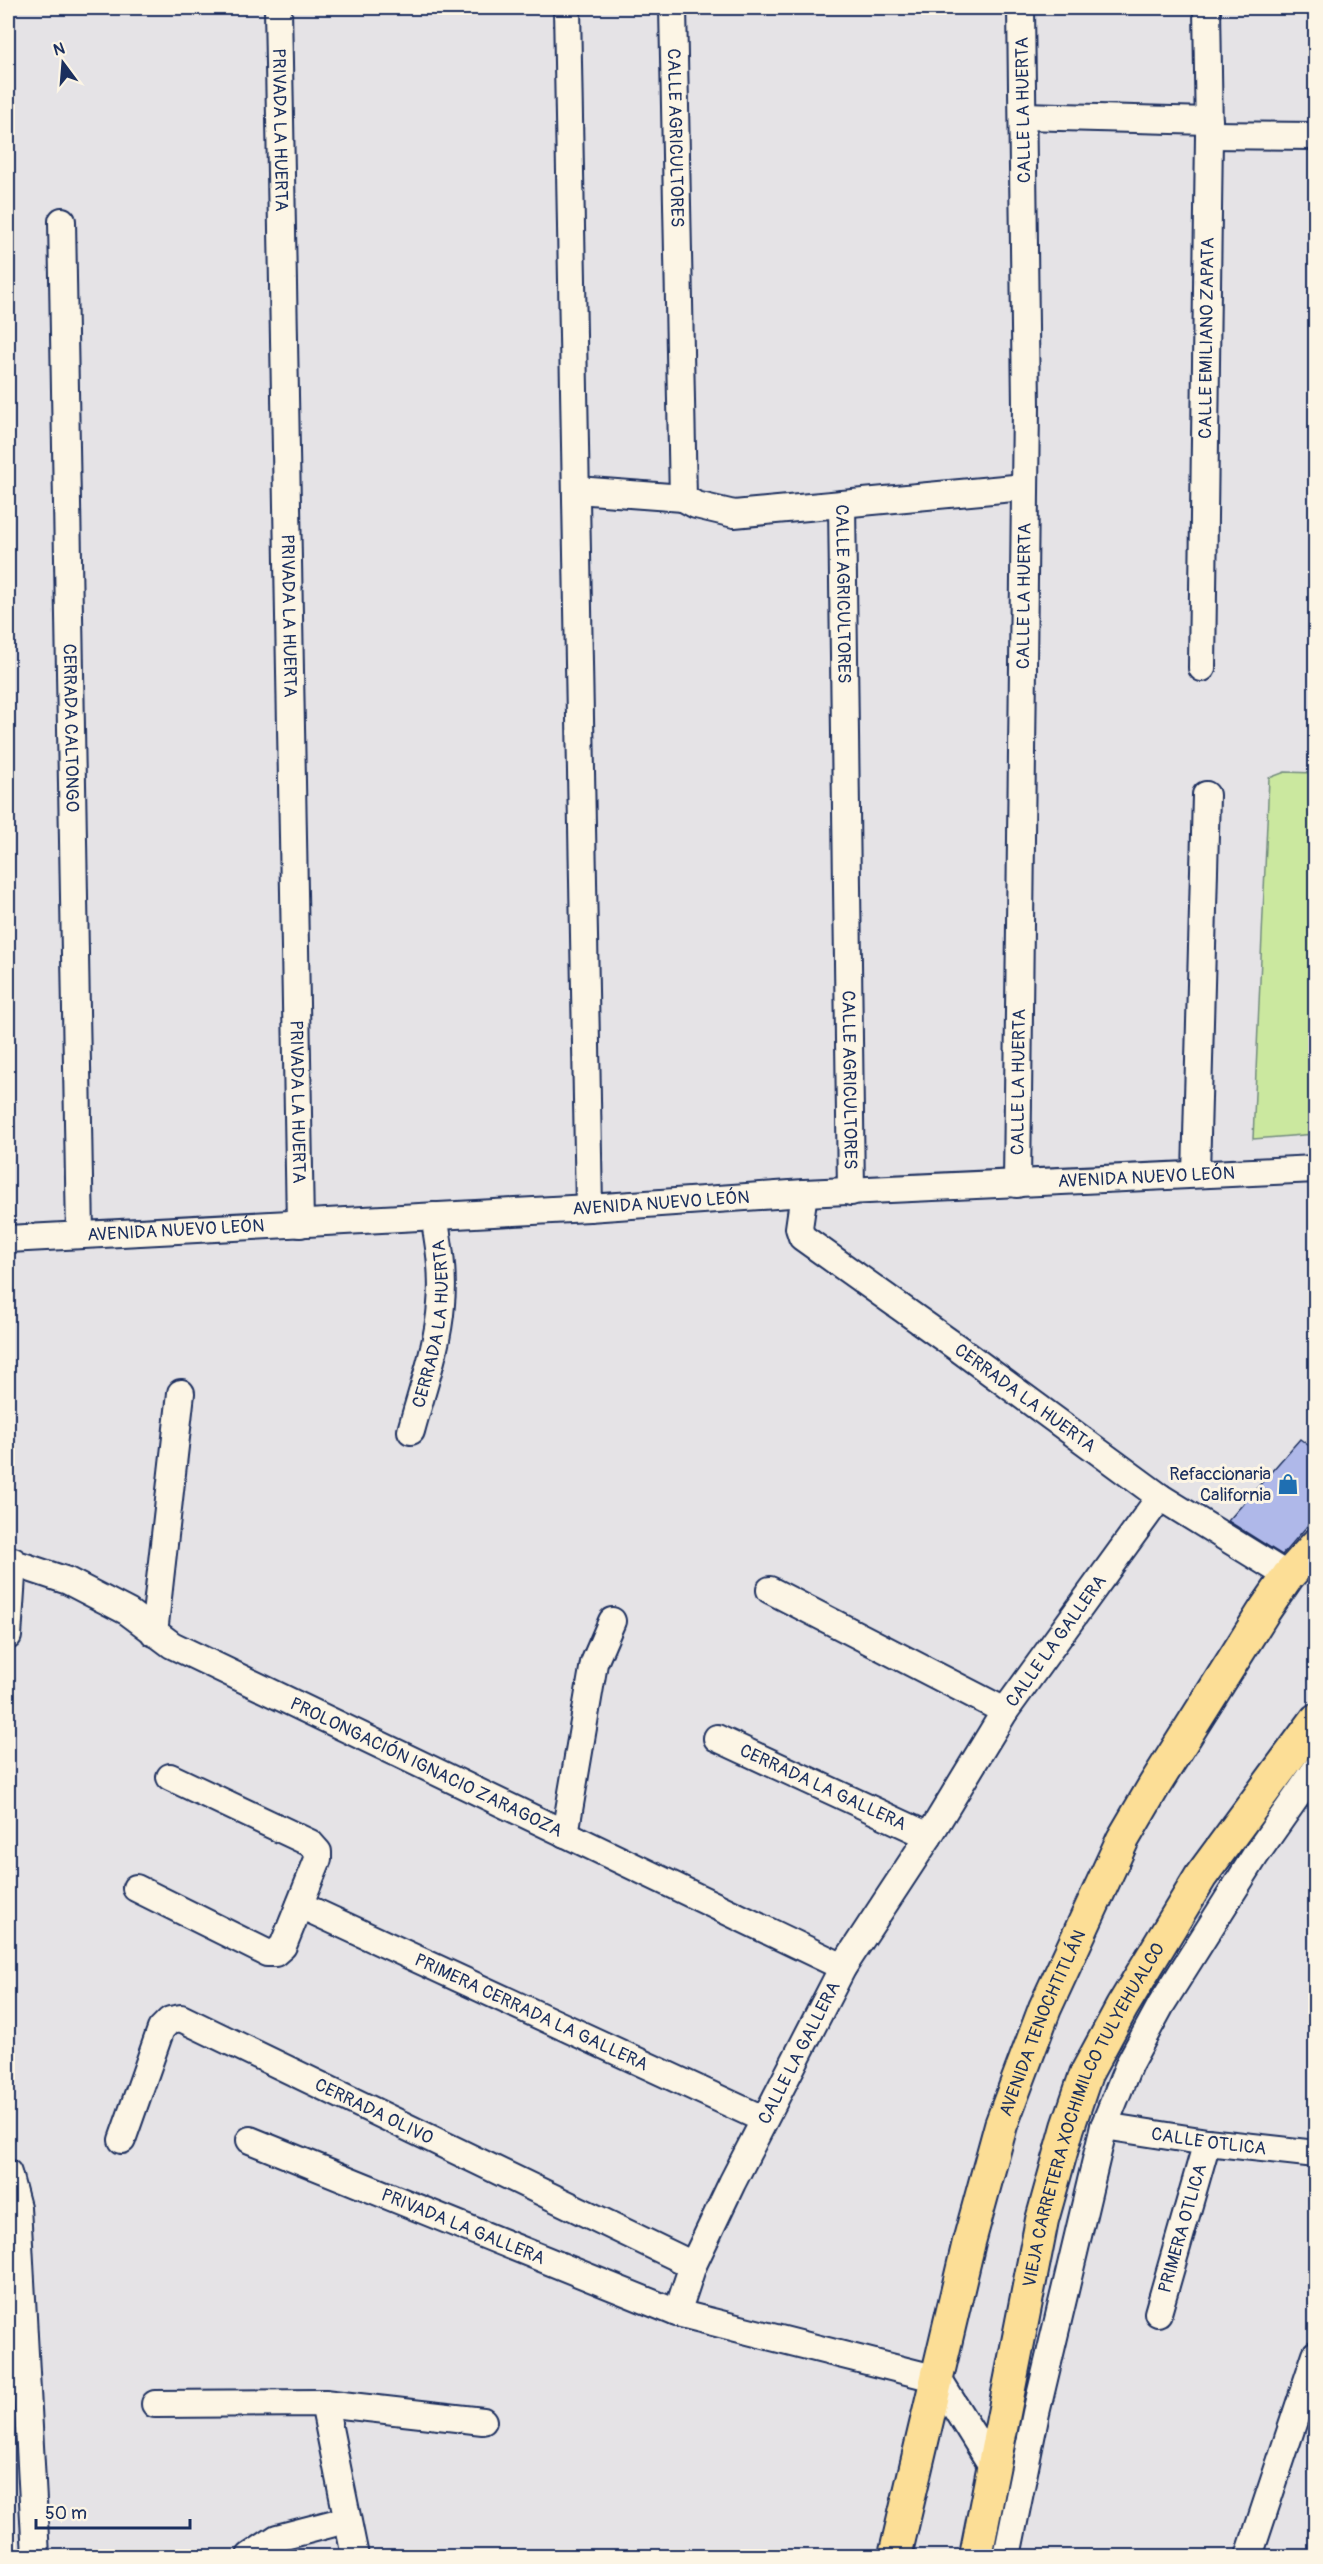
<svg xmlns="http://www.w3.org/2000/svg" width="1323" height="2564" viewBox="0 0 1323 2564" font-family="Pangolin,sans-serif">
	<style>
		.green { fill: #cbe89f; stroke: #738c7e; stroke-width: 1.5 }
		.building { fill: #afb8e9; stroke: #1b2f5e; stroke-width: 1.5 }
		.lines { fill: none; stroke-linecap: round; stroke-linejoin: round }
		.minor-casing { stroke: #1b2f5e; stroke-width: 30 }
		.major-casing { stroke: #1b2f5e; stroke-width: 36 }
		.minor { stroke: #fcf5e5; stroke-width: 26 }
		.major { stroke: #fcde96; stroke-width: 32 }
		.labels { text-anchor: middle; stroke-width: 6; stroke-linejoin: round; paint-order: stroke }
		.street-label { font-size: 18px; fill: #1b2f5e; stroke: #fcf5e5 }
		.poi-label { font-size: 18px; fill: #1b2f5e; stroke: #fcf5e5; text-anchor: end }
	</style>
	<rect width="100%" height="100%" fill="#e5e3e6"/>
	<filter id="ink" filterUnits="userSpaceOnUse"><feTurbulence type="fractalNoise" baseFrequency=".0167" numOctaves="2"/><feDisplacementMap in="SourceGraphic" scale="12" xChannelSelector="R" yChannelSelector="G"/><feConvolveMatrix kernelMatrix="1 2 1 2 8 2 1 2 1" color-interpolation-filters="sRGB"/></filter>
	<g filter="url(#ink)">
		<!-- green -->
		<path class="green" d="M1285,772L1315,773V1134L1253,1139L1269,778Z"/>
		<!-- building -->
		<path class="building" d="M1300,1439L1316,1451V1516L1282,1555L1228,1521Z"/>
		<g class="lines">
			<defs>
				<g id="minor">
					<path id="s1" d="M278,8L300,1224"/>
					<path d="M567,8L589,1208"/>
					<path id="s2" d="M673,8L683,498L696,505L734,514L1025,487"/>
					<path d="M1023,116L1209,121"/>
					<path d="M1209,135L1316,136"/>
					<path id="s3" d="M62,221L80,1235"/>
					<path d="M577,490L683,498"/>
					<path id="s4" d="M842,504L851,1192"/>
					<path id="s5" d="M1202,668L1209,135L1207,8"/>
					<path d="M1196,1174L1206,795"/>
					<path id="s6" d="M1017,1184L1026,406L1021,8"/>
					<path id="s7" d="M804,1193L799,1228L802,1237L959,1349L1160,1497L1288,1576"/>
					<path id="s8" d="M8,1239L589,1208L804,1193L1316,1169"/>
					<path id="s9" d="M411,1431C422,1390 438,1347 441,1304C444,1274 439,1245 434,1216"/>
					<path id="s10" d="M8,1561L68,1581L128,1612L172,1645L843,1967"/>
					<path d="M770,1590L1005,1711"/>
					<path d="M154,1633L181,1393"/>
					<path d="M8,1636L13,1561"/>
					<path id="s11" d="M717,1738L929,1836"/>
					<path d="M565,1834L594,1663L612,1621"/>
					<path d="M136,1888L267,1953H275L283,1946L318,1859V1852L310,1843L170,1777"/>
					<path id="s12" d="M300,1905L763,2119"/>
					<path id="s13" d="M1104,2126L1207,2142L1316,2154"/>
					<path id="s14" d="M122,2140L161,2029L170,2020L181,2018L693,2265"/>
					<path id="s15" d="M250,2140L677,2313"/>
					<path d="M8,2173L17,2207L36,2556"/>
					<path id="s16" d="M1158,2313L1207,2142"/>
					<path d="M324,2403L483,2421"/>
					<path d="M155,2404L324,2403L355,2556"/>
					<path id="s17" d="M994,2469L938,2379L677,2313L693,2265L732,2183L843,1967L929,1836L1005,1711L1160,1497"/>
					<path d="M250,2556L277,2538L346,2520"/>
					<path d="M1007,2556L1036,2413L1104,2126L1129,2064L1161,2005L1255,1856L1316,1769"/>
					<path d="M1249,2556L1316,2354"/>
				</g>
				<g id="major">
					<path id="s18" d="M895,2556L969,2242L1001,2125L1045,2008L1123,1839L1154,1786L1264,1611L1288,1576L1316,1545"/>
					<path id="s19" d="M976,2556L1042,2220L1068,2127L1086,2074L1122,2007L1201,1876L1316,1720"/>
				</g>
			</defs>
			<!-- minor casing -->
			<use href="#minor" class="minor-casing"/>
			<!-- major casing -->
			<use href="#major" class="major-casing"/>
			<!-- minor -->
			<use href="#minor" class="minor"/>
			<!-- major -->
			<use href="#major" class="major"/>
		</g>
	</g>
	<!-- icons -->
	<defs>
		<symbol id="shop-bare" viewBox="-9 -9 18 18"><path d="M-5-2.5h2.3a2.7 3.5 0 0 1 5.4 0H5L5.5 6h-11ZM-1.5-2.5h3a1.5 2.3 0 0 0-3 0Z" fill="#1f6fb2" stroke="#fcf5e5" stroke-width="2.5" paint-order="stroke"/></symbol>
	</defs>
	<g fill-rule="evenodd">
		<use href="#shop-bare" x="1273" y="1469" width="30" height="30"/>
	</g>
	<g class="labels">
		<!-- street labels -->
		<g class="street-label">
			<text transform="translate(1023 110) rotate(-91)" y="6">CALLE LA HUERTA</text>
			<text dy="6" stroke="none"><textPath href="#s1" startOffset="122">PRIVADA LA HUERTA</textPath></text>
			<text dy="6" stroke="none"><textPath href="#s2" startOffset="130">CALLE AGRICULTORES</textPath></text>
			<text dy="6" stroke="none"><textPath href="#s5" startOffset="330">CALLE EMILIANO ZAPATA</textPath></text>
			<text dy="6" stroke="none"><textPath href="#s6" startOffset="588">CALLE LA HUERTA</textPath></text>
			<text dy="6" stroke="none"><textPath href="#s4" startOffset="90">CALLE AGRICULTORES</textPath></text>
			<text dy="6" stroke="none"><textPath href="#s1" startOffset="608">PRIVADA LA HUERTA</textPath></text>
			<text dy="6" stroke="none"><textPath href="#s3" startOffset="507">CERRADA CALTONGO</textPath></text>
			<text dy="6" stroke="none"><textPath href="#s4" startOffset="576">CALLE AGRICULTORES</textPath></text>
			<text dy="6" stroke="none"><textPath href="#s6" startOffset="102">CALLE LA HUERTA</textPath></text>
			<text dy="6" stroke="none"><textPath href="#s1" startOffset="1094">PRIVADA LA HUERTA</textPath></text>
			<text dy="6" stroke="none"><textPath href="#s8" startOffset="1140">AVENIDA NUEVO LEÓN</textPath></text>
			<text dy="6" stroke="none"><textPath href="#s8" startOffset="654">AVENIDA NUEVO LEÓN</textPath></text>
			<text dy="6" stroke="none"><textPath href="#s8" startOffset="168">AVENIDA NUEVO LEÓN</textPath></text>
			<text dy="6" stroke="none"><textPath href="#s9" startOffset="110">CERRADA LA HUERTA</textPath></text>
			<text dy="6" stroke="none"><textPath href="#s7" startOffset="320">CERRADA LA HUERTA</textPath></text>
			<text dy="6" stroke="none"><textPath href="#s17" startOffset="1149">CALLE LA GALLERA</textPath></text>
			<text dy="6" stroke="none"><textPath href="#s10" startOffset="468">PROLONGACIÓN IGNACIO ZARAGOZA</textPath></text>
			<text dy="6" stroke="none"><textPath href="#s11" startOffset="117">CERRADA LA GALLERA</textPath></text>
			<text dy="6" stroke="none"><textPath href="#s12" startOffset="255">PRIMERA CERRADA LA GALLERA</textPath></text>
			<text dy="6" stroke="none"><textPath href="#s18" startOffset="554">AVENIDA TENOCHTITLÁN</textPath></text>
			<text dy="6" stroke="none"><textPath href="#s17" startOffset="663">CALLE LA GALLERA</textPath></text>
			<text dy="6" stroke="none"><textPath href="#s14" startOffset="356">CERRADA OLIVO</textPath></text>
			<text dy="6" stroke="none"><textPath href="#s19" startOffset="459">VIEJA CARRETERA XOCHIMILCO TULYEHUALCO</textPath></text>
			<text dy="6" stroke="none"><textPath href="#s13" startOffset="106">CALLE OTLICA</textPath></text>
			<text dy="6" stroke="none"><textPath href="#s15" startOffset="230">PRIVADA LA GALLERA</textPath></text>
			<text dy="6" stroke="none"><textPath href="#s16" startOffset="88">PRIMERA OTLICA</textPath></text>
		</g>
		<!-- poi labels -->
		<g class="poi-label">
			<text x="1271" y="1480">Refaccionaria<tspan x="1271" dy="21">California</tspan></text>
		</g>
	</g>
	<!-- margin -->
	<rect width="1323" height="2564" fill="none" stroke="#fcf5e5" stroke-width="30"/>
	<rect x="15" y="15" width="1293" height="2534" fill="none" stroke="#1b2f5e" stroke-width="2" filter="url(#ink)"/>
	<!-- north arrow -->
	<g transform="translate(63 63) rotate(344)" stroke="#fcf5e5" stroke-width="4.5" paint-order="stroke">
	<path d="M0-4.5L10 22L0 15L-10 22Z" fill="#1b2f5e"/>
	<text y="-9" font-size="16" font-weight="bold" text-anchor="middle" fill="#1b2f5e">N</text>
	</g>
	<!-- scale -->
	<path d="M36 2519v9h154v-9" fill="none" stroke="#1b2f5e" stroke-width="3"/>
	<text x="45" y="2519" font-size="18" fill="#1b2f5e" stroke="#fcf5e5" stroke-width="4.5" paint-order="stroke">50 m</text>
</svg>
